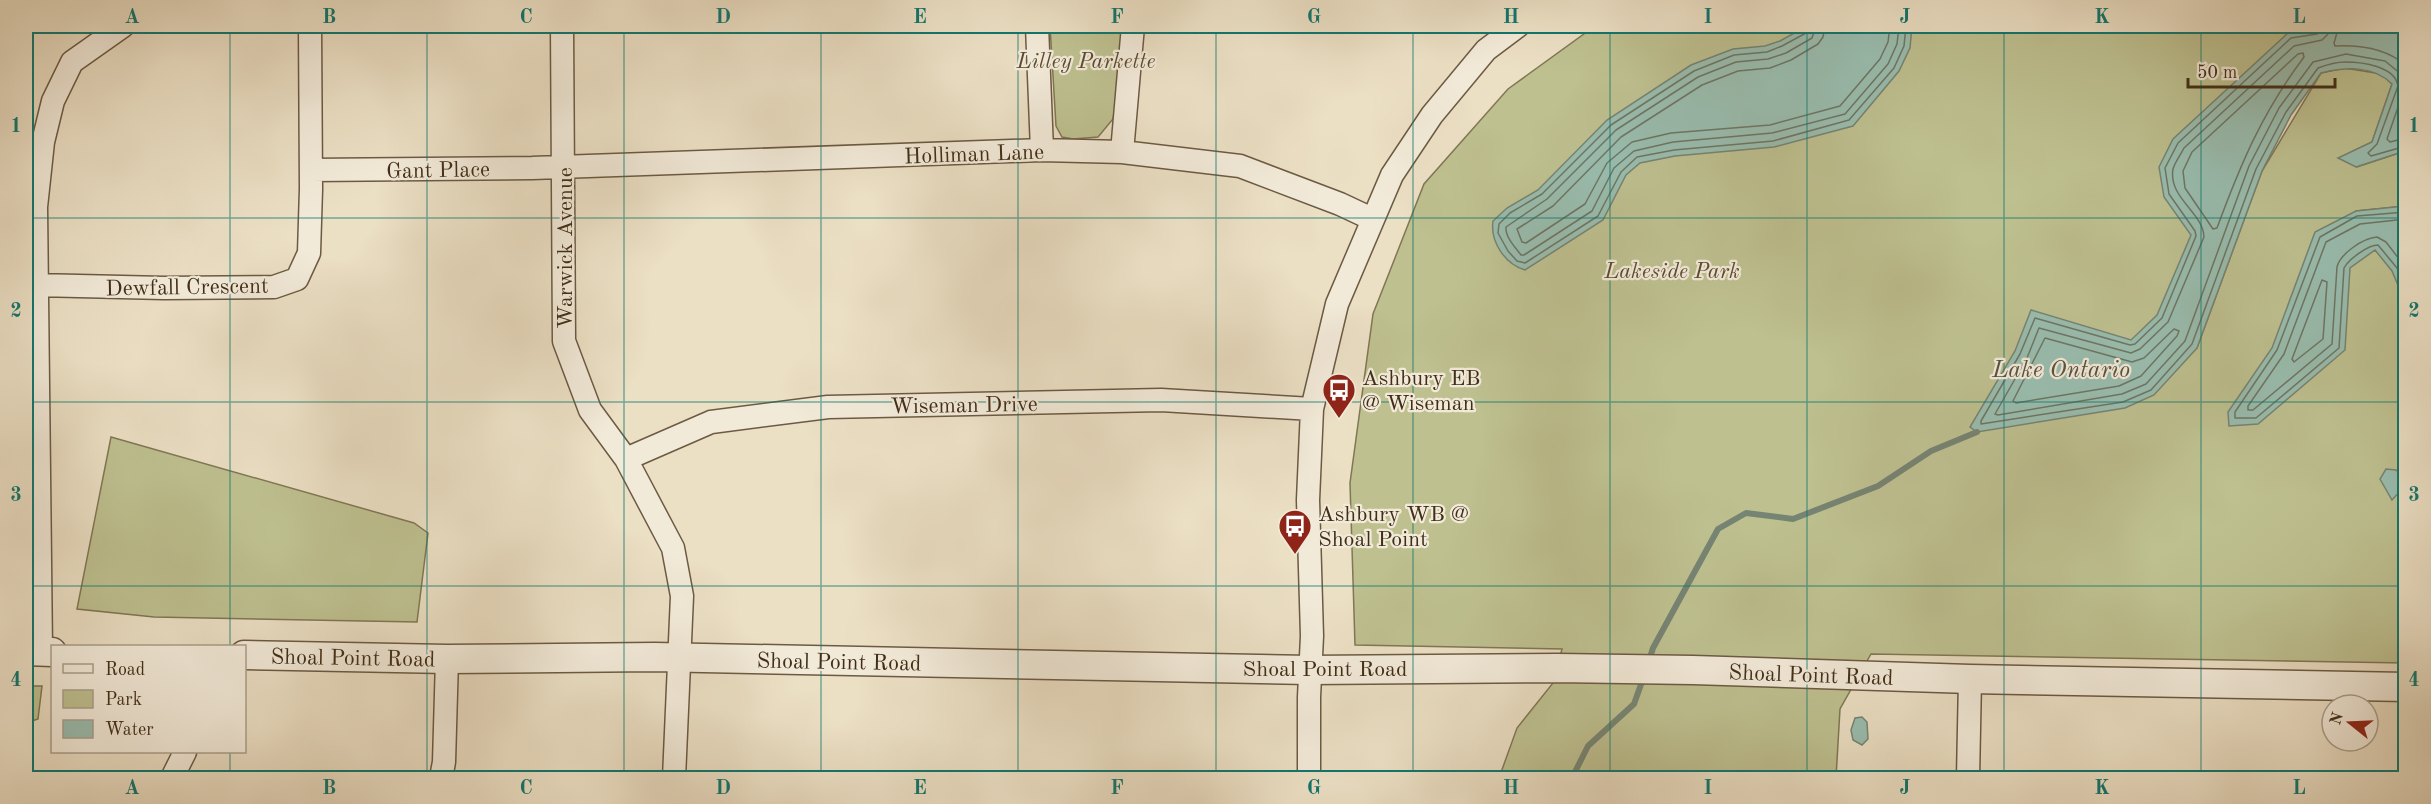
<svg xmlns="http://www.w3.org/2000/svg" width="2431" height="804" viewBox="0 0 2431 804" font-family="'Old Standard TT',serif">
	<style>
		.green { fill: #bec090; stroke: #807754; stroke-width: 1.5 }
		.water { fill: #99bdaf; stroke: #768473; stroke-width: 1.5 }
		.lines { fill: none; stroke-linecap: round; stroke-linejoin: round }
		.shore { stroke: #6d7664; stroke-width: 1.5 }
		.stream { stroke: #768473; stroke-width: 6 }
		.minor-casing { stroke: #6c5a43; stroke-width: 25 }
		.tertiary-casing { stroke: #6c5a43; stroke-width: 31 }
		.minor { stroke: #f2ead9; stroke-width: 22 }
		.tertiary { stroke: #f2ead9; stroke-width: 28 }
		.grid { fill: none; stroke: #0f766e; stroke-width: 1.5; stroke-opacity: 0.55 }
		.labels { text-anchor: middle; stroke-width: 4.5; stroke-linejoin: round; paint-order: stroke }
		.park-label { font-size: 22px; font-style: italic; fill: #5a4b30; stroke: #f2ead9 }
		.street-label { font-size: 22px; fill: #412e18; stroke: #f2ead9 }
		.poi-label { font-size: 22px; fill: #412e18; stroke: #f2ead9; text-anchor: start }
		.water-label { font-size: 24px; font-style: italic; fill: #57523e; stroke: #f2ead9 }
		.neatline { fill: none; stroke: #0f766e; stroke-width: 2 }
		.grid-label { font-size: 20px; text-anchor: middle; font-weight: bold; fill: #0f766e }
	</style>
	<rect width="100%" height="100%" fill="#ebdfc4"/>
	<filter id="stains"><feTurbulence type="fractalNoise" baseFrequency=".00333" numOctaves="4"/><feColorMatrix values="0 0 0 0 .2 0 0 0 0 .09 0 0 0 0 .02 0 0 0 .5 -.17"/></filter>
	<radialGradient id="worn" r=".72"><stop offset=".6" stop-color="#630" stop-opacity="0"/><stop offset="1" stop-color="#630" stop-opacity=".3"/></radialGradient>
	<!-- green -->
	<path class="green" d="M1050,26H1124L1120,81L1113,119L1098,137L1073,139L1062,137L1056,126Z
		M1595,26H2405L2305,63L2127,367L2197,348L2262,171L2321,73L2344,68L2382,74L2392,84L2372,142L2339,158L2357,167L2405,151V206L2356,211L2341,251H2394L2405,248V663L1871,654L1840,709L1836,778H1499L1517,728L1553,683L1562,649L1355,645L1350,483L1373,314L1424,184L1508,89Z
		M111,437L414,523L428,533L417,622L154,617L77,609Z
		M26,686H42L38,719L26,723Z"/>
	<!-- water -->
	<path class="water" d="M1807,26H1912L1910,48L1899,71L1853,126L1774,147L1675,156L1640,163L1626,175L1603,220L1525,270C1505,264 1490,242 1493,221L1507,208L1538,190L1607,120L1691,65L1733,49L1765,46L1780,41Z
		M2337,26H2405V151L2356,167L2338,158L2372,142L2392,84C2373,65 2346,67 2321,73L2291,115L2262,171L2197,348L2154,395L2125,408L1977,432L1970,427L2015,351L2031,310L2131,340L2157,315L2191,235L2164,197L2159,167L2173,139L2289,32Z
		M2405,206V302L2392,271L2375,250L2350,268L2345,350L2258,424L2229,426L2228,412L2272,348L2315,232L2356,211Z
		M2386,469L2396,470L2404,477L2402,489L2392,500L2380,479Z
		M1862,717L1867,722L1868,739L1862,745L1853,740L1851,730L1855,718Z"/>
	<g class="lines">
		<!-- shore -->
		<path class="shore" d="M1809,26L1806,33L1782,46L1767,52L1734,55L1694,71L1611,125L1542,194L1510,213L1499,224L1498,233L1508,251L1517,261L1525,263L1598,216L1621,172L1637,157L1674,150L1773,141L1849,120L1894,68L1904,46L1906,26
			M1816,26L1812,38L1786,53L1768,59L1736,62L1698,77L1616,130L1547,199L1506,227C1505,237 1515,247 1521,255H1524L1592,211L1614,168L1634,151L1673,142L1772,133L1845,114L1888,64L1897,44L1899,26
			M1825,26L1823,37L1818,44L1791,60L1770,68L1738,71L1702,85L1621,137L1553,206L1517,229L1522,242L1526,243L1585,204L1607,163L1632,142L1671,133L1770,125L1840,106L1880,59L1888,42L1890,26
			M2323,26L2322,31L2317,34L2291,38L2178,143L2165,168L2169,194L2195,231L2196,236L2162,318L2135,344L2130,345L2035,318L2020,354L1981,421V424L2123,402L2151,390L2192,344L2256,169L2286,112L2318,68C2326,65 2337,62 2345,62C2362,62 2395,66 2398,86L2377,144L2368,153L2371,156L2406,146
			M2330,26L2328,34L2322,40L2294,46L2184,148C2181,154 2175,162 2173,169C2168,198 2203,212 2204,237L2168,322L2140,349L2131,353L2039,328L2027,358L1995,414L1998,415L2122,394L2146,384L2185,341L2249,166L2279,108L2313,62L2346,54L2385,61L2401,74L2405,87L2387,139L2390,142L2406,138
			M2339,26L2334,43L2335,46C2360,45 2387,48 2406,66
			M2298,54L2303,53L2304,57C2262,113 2241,163 2217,228L2213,229L2185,188L2183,171L2192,152Z
			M2406,212L2357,216L2320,237L2277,350L2235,412V418H2256L2339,348L2344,268C2349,259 2368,245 2378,245L2397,268L2406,287
			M2406,219L2360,224L2326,242L2284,354L2248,406V410H2253L2332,344L2337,267C2340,254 2363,238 2377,237L2386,242L2406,268
			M2322,280L2327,282L2323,339L2294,362L2292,359Z
			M2174,329L2179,331L2177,336L2141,376L2119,386L2016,403L2013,401L2045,338L2132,362L2144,358Z"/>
		<!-- stream -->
		<path class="stream" d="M1649,661L1653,648L1718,529L1746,513L1793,519L1878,486L1931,451L1977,432
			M1572,778L1588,746L1634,704L1644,676"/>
		<defs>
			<path id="minor" d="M562,26L564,341L590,410L626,459L673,548L682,596L674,778
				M1037,26L1042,150
				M1122,152L1133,26
				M311,170L532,168L1042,150L1122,152L1240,166L1340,204L1372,219
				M36,285L164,288L274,287L297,279L309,253L311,189L310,26
				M626,459L711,422L828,407L1161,400L1312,409
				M41,651L36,207L43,142L53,101L72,62L123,26
				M172,778L185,752
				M441,778L444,762L447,659
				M1309,778V697L1312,636L1308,500L1312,409L1337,304L1392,175L1432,115L1486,50L1518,26
				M1968,778L1970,679"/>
			<path id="tertiary" d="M26,651L52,652
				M244,655L447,659L655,657L1309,670L1557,668L1693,670L1970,679L2406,687"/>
		</defs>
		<!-- minor casing -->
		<use href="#minor" class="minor-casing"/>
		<!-- tertiary casing -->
		<use href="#tertiary" class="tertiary-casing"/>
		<!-- minor -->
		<use href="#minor" class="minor"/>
		<!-- tertiary -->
		<use href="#tertiary" class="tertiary"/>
	</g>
	<!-- grid -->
	<path class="grid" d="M230,26V646M427,26V778M624,26V778M821,26V778M1018,26V778M1216,26V778M1413,26V778M1610,26V778M1807,26V778M2004,26V778M2201,26V778M26,218H2406M26,402H2406M26,586H2406M230,752V778"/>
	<!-- icons -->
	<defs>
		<symbol id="bus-pin" viewBox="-11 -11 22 30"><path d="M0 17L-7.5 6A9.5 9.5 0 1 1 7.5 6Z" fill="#8f2418" stroke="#f2ead9"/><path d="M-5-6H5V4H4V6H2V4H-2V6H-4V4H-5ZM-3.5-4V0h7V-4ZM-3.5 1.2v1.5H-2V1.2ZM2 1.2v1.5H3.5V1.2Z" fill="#fff"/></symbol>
	</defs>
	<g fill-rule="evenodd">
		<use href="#bus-pin" x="1320" y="371" width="38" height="52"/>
		<use href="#bus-pin" x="1276" y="507" width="38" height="52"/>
	</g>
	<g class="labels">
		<!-- park labels -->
		<g class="park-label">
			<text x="1086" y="68">Lilley Parkette</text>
			<text x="1672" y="278">Lakeside Park</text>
		</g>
		<!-- street labels -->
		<g class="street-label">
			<text transform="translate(974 153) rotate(-2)" y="8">Holliman Lane</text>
			<text transform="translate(438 169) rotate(-1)" y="8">Gant Place</text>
			<text transform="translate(564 248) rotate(-90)" y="8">Warwick Avenue</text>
			<text transform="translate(187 286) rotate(-1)" y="8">Dewfall Crescent</text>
			<text transform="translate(964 404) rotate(-1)" y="8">Wiseman Drive</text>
			<text transform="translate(353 657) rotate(1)" y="8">Shoal Point Road</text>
			<text transform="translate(839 661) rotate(1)" y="8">Shoal Point Road</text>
			<text x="1325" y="676">Shoal Point Road</text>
			<text transform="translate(1811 674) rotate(2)" y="8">Shoal Point Road</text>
		</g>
		<!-- poi labels -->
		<g class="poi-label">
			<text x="1362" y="385">Ashbury EB<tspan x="1362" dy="25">@ Wiseman</tspan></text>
			<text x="1318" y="521">Ashbury WB @<tspan x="1318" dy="25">Shoal Point</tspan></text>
		</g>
		<!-- water labels -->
		<g class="water-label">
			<text x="2061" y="377">Lake Ontario</text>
		</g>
	</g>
	<!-- margin -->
	<rect width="2431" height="804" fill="none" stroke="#ebdfc4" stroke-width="66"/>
	<!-- legend -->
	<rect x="51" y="645" width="195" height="108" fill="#f2ead9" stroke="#ab9f8c" stroke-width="1.5"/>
	<rect x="63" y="664" width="30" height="9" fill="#f2ead9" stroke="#ab9f8c" stroke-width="1.5"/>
	<text x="105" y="675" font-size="18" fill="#412e18">Road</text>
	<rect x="63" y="690" width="30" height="18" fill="#bec090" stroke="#ab9f8c" stroke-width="1.5"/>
	<text x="105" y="705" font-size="18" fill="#412e18">Park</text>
	<rect x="63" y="720" width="30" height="18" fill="#99bdaf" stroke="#ab9f8c" stroke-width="1.5"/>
	<text x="105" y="735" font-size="18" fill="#412e18">Water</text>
	<!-- north arrow -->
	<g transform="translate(2350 723) rotate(288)"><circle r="28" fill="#f2ead9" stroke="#ab9f8c" stroke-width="1.5"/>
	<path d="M0-4.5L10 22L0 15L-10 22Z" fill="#8f2418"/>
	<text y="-9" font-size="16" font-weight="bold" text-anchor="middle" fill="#412e18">N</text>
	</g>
	<!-- scale -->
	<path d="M2188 78v9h147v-9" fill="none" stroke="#412e18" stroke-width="3"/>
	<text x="2197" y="78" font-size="18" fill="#412e18" stroke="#f2ead9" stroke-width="4.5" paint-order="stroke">50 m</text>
	<rect x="33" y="33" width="2365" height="738" class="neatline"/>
	<g class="grid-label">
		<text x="132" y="23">A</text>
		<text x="329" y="23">B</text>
		<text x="526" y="23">C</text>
		<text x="723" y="23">D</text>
		<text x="920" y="23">E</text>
		<text x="1117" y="23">F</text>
		<text x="1314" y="23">G</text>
		<text x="1511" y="23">H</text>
		<text x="1708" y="23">I</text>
		<text x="1905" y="23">J</text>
		<text x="2102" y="23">K</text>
		<text x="2299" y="23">L</text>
		<text x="16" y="132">1</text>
		<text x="2414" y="132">1</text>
		<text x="16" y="317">2</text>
		<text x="2414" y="317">2</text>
		<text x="16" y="501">3</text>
		<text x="2414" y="501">3</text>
		<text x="16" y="686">4</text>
		<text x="2414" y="686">4</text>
		<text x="132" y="794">A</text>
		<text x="329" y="794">B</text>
		<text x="526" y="794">C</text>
		<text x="723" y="794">D</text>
		<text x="920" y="794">E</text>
		<text x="1117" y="794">F</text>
		<text x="1314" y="794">G</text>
		<text x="1511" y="794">H</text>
		<text x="1708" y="794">I</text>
		<text x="1905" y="794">J</text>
		<text x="2102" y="794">K</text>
		<text x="2299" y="794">L</text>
	</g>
	<rect width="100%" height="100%" filter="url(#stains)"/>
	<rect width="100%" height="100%" fill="url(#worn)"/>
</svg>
